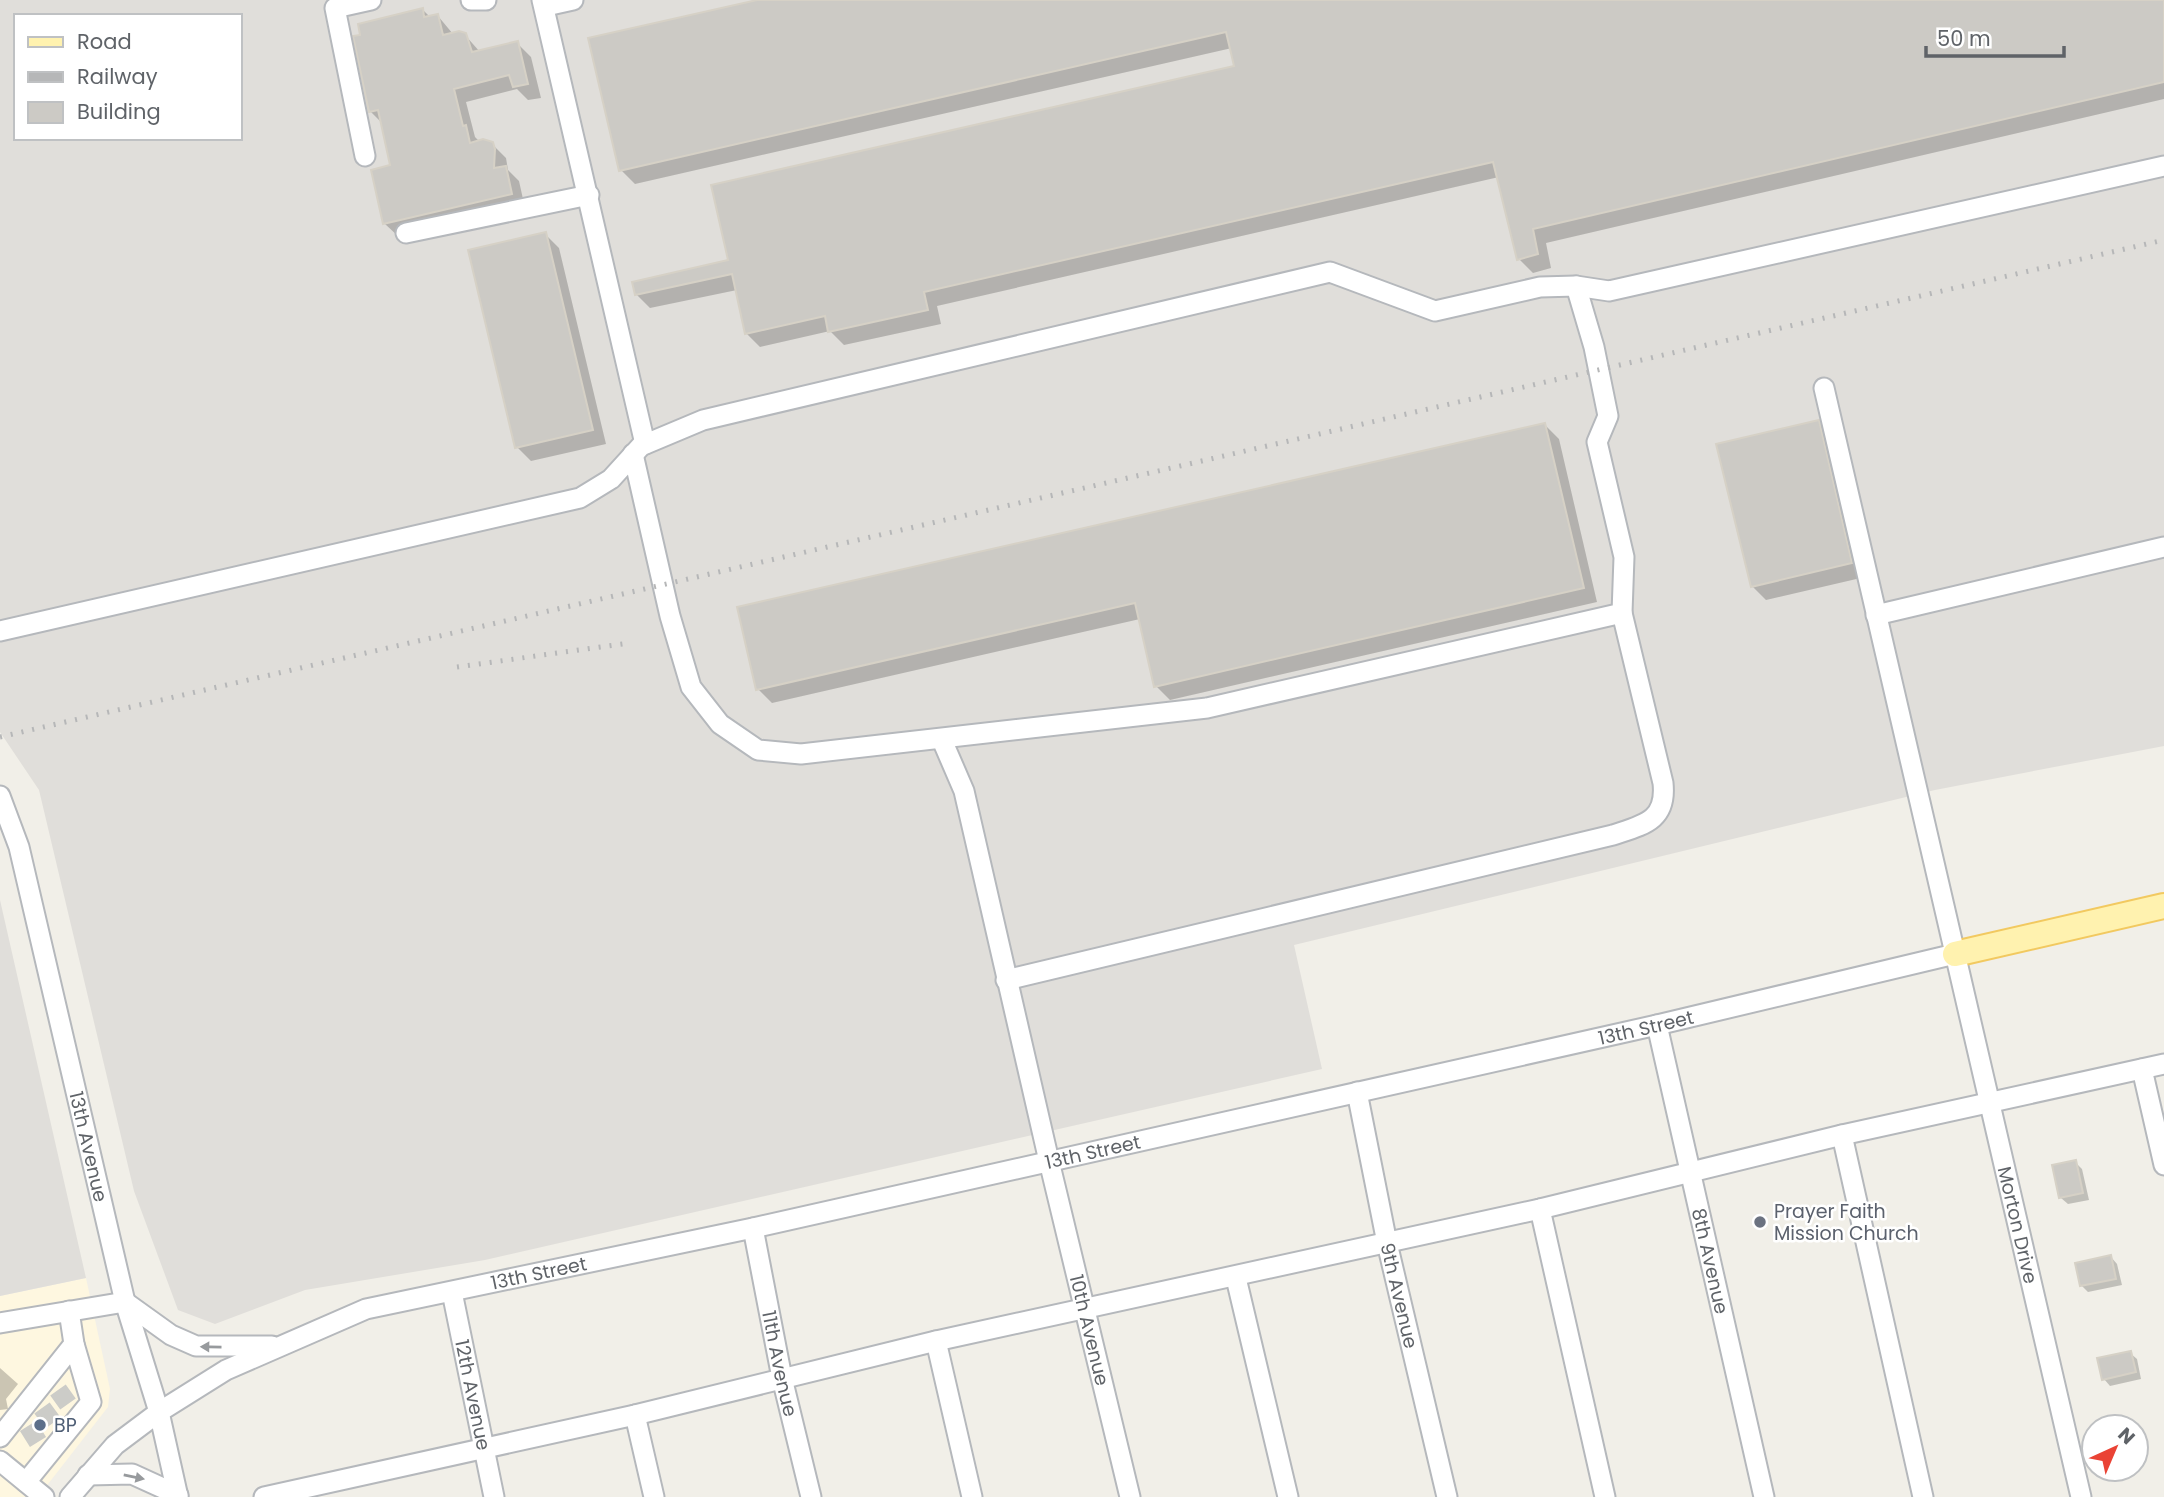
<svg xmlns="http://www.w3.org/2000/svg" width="2164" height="1497" viewBox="0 0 2164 1497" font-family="Poppins,sans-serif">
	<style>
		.commercial { fill: #fef7e0 }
		.industrial { fill: #e0deda; fill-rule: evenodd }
		.shadow { fill: #0003 }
		.building { fill: #cccac5; stroke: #d6d1c6; stroke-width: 2 }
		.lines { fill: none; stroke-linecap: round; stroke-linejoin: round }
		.minor-tunnel { stroke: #ccccc8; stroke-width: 19; stroke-dasharray: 19 10; stroke-linecap: butt }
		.minor-casing { stroke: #b5b8bc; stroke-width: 23 }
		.major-casing { stroke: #f2c960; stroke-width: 28 }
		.minor { stroke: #fff; stroke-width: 19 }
		.major { stroke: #fff2af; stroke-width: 24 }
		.rail { stroke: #b6b7b8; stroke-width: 5; stroke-dasharray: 2 9; stroke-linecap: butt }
		.oneway { fill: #979a9d }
		.worship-dot { fill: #6b7280; stroke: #fff; stroke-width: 2.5 }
		.service-dot { fill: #5c6f8a; stroke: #fff; stroke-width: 2.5 }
		.labels { text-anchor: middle; stroke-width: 5; stroke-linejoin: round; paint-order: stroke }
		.street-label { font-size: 19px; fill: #5f6368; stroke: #fff }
		.worship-label { font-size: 19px; fill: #5b616d; stroke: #fff; text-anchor: start }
		.service-label { font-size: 19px; fill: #4e5e75; stroke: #fff; text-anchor: start }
	</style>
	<rect width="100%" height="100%" fill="#f1efe8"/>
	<!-- commercial -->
	<path class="commercial" d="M86,1278L110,1389L108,1407L38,1497H0V1296Z"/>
	<!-- industrial -->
	<path class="industrial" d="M0,0H2164V746L1935,790L1294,945L1322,1069L485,1260L305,1290L215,1324L178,1310L134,1191L39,790L0,732ZM16,16H240V138H16Z
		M0,900L86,1278L0,1296Z"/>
	<!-- shadow -->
	<path class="shadow" d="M765,0H2164V99L1546,243L1551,268L1533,273L1519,259L1499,177L937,306L941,324L844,345L830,331L760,347L746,333L737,290L650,308L636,294L1236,68L1232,48L635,184L621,170Z
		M423,10L431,18L438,16L453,34L465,35L480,52L517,43L531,57L541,98L528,100L517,89L466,102L475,137L480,142L492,144L506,158L508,170L519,181L525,208L399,237L385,224L373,171L393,167L383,124L370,111Z
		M545,234L559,248L606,444L531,461L517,447Z
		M1818,422L1832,436L1865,577L1766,600L1752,586Z
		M1544,424L1559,439L1597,602L1170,700L1156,686L1140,619L772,703L758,689Z
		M2075,1162L2082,1169L2089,1200L2068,1204L2061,1198Z
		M2111,1257L2117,1264L2122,1285L2088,1292L2081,1285Z
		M2130,1353L2137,1359L2141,1379L2110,1386L2104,1379Z
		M0,1368L18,1384L6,1399L8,1409L0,1410Z"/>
	<!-- building -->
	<path class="building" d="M757,0H2164V82L1533,229L1538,254L1517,260L1493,162L924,292L928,310L828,332L825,316L745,334L732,274L635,295L632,282L728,260L711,185L1234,66L1226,32L619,171L588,38Z
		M423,8L424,17L438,14L443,35L459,31L466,33L472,52L518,41L528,84L513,87L509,75L454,89L463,126L466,125L470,143L483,139L493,142L495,149L494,168L506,166L512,194L383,224L371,170L390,165L378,110L369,112L353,36L360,35L358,24Z
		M546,232L593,430L515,448L468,250Z
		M1819,420L1852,563L1751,587L1716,444Z
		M1545,423L1584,588L1154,687L1135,603L756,690L737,607Z
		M2076,1160L2083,1193L2059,1198L2052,1165Z
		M2111,1255L2116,1279L2080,1286L2075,1263Z
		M2131,1351L2136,1372L2102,1380L2097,1358Z"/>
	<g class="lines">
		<!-- minor-tunnel -->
		<path class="minor-tunnel" d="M58,1390L68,1404
			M42,1408L53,1423
			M28,1426L38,1442"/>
		<defs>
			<g id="minor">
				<path d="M471,0H486"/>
				<path d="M542,0L645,444"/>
				<path d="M546,6L573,0"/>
				<path d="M365,156L335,8L371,0"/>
				<path d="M406,233L589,195"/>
				<path id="s1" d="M1824,388L2081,1497"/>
				<path d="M633,454L670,616L691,687L720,724L758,750L801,754L1207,708L1622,613L1624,557L1597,442L1608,416L1594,347L1576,286"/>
				<path d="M1876,615L2164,547"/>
				<path d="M0,631L580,498L611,479L641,446L703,420L1330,272L1435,311L1540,287L1576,286L1609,291L2164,166"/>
				<path id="s2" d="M942,740L964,791L1049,1161L1130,1497"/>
				<path id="s3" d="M0,796L19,847L125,1302L159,1412L178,1497"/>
				<path d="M1006,980L1613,835C1643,825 1667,821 1663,783L1622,613"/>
				<path id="s4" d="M1657,1025L1764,1497"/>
				<path d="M2142,1069L2164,1165"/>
				<path id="s5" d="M1357,1092L1387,1243L1447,1497"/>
				<path d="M1842,1135L1923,1497"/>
				<path d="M1540,1209L1605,1497"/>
				<path id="s6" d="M753,1228L782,1378L811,1497"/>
				<path d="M1236,1278L1288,1497"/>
				<path id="s7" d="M452,1292L494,1497"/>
				<path d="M0,1323L125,1302L171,1335L196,1346H272"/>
				<path d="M936,1341L972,1497"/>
				<path d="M635,1415L654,1497"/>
				<path d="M0,1437L74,1344"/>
				<path d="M0,1461L44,1497"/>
				<path d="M88,1475L132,1474L178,1495"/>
				<path d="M26,1482L91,1402L74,1344L69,1311"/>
				<path id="s8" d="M70,1497L115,1445L159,1412L226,1370L366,1309L753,1228L1657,1025L1955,954"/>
				<path d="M264,1497L635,1415L936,1341L1540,1209L1842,1135L2164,1064"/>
			</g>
			<path id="major" d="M1955,954L2164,906"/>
		</defs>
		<!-- minor casing -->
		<use href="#minor" class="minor-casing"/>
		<!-- major casing -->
		<use href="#major" class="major-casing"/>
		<!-- minor -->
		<use href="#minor" class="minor"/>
		<!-- major -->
		<use href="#major" class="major"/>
		<!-- rail -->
		<path class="rail" d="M457,667L629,643
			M0,737L2164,240"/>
	</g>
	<!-- one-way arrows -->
	<defs><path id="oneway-solid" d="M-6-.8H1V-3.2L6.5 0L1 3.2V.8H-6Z" transform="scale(1.75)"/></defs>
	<g class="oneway">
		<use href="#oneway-solid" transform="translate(211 1347) rotate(-179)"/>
		<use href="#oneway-solid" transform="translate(134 1477) rotate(12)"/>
	</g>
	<!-- markers -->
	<circle class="worship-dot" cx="1760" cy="1222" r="7"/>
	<circle class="service-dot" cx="40" cy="1425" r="7"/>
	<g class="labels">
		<!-- street labels -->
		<g class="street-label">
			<text dy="7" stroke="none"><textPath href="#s8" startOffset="1666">13th Street</textPath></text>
			<text dy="7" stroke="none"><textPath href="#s3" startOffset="362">13th Avenue</textPath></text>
			<text dy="7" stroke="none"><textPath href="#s8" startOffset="1099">13th Street</textPath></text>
			<text dy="7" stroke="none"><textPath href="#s1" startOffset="859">Morton Drive</textPath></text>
			<text dy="7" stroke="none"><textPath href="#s4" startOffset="242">8th Avenue</textPath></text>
			<text dy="7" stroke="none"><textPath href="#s8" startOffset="532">13th Street</textPath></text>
			<text dy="7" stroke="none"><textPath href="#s5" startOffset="208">9th Avenue</textPath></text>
			<text dy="7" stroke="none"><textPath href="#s2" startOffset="609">10th Avenue</textPath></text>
			<text dy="7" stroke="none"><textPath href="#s6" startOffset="138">11th Avenue</textPath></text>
			<text dy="7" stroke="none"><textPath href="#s7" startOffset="105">12th Avenue</textPath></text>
		</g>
		<!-- worship labels -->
		<g class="worship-label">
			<text x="1774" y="1218">Prayer Faith<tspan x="1774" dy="22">Mission Church</tspan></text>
		</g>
		<!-- service labels -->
		<g class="service-label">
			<text x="54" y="1432">BP</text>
		</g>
	</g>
	<!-- legend -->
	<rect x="14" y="14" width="228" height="126" fill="#ffffff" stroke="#bfc1c3" stroke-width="2"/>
	<rect x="28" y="37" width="35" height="10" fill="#fff2af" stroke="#bfc1c3" stroke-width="2"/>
	<text x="77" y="49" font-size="21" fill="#5f6368">Road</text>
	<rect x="28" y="72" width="35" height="10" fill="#b6b7b8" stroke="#bfc1c3" stroke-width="2"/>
	<text x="77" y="84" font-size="21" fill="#5f6368">Railway</text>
	<rect x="28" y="102" width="35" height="21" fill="#cccac5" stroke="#bfc1c3" stroke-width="2"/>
	<text x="77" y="119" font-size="21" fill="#5f6368">Building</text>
	<!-- north arrow -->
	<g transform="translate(2115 1448) rotate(44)"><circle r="33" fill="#ffffff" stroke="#bfc1c3" stroke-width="2"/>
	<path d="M0-5L12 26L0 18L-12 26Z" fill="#ea4335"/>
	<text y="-10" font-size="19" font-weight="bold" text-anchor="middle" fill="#5f6368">N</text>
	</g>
	<!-- scale -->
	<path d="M1926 46v10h138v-10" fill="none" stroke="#5f6368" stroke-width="3.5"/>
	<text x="1937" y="46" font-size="21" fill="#5f6368" stroke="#ffffff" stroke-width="5" paint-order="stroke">50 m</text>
</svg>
